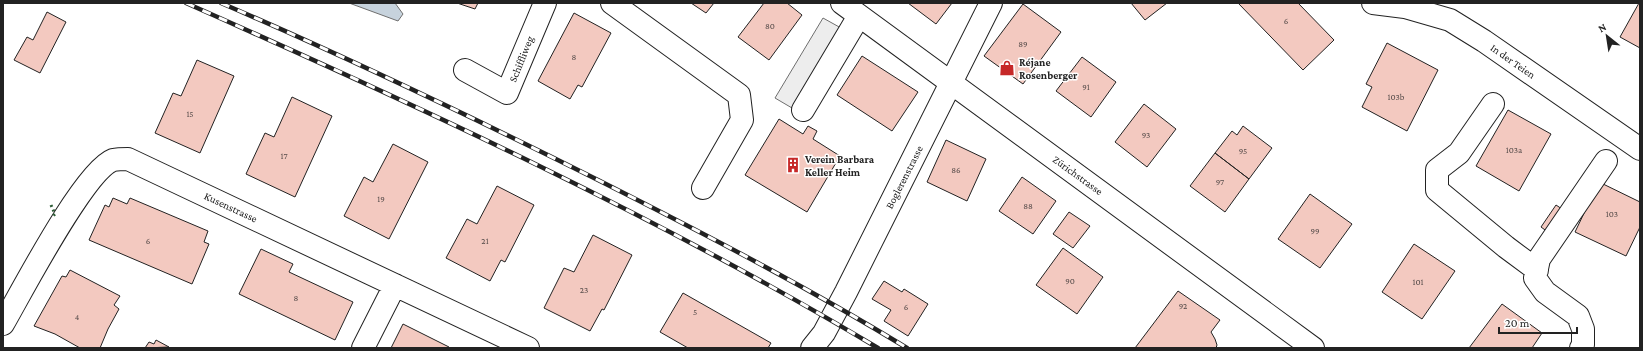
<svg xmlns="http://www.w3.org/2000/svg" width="1643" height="351" viewBox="0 0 1643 351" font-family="'Crimson Pro',serif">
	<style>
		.parking { fill: #ededed; stroke: #6f6f6f }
		.water { fill: #c7d3dd; stroke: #6f6f6f }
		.building { fill: #f3c9c0; stroke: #222 }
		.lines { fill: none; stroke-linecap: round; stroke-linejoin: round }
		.minor-casing { stroke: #222; stroke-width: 24 }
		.minor { stroke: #fff; stroke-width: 22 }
		.rail-casing { stroke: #222; stroke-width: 4.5 }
		.rail { stroke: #fff; stroke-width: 3; stroke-dasharray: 9; stroke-linecap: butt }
		.hedge { stroke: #2f5e38; stroke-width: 3; stroke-dasharray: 2 3; stroke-linecap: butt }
		.labels { text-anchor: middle; stroke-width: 3; stroke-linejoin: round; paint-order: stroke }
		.number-label { font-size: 9px; fill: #564c4a }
		.street-label { font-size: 11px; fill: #222; stroke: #fff }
		.poi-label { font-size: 11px; font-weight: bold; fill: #222; stroke: #fff; text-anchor: start }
	</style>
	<rect width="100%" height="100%" fill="#fff"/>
	<!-- parking -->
	<path class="parking" d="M823,18L841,28L792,108L775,98Z"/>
	<!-- water -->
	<path class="water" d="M349,3H395L403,14L398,21Z"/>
	<!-- building -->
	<path class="building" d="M457,3H478L475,9Z
		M691,3H714L706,13Z
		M764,3H787L802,15L769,60L738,37Z
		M908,3H952L936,24Z
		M1131,3H1167L1145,20Z
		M1238,3H1298L1334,40L1303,70Z
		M1639,3H1640V48L1620,37Z
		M1023,4L1061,32L1023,84L984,56Z
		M47,12L66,22L40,73L14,60L27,37L33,40Z
		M574,13L611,33L582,87L578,85L570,99L538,81Z
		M1387,43L1438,70L1407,131L1362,107L1372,87L1366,84Z
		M862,56L918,92L892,131L837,95Z
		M1082,57L1116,82L1091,117L1056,91Z
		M197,60L234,76L200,153L155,133L173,93L181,96Z
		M292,97L332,116L295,197L246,174L265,133L274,137Z
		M1144,104L1176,129L1147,167L1115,142Z
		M1508,110L1551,134L1519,191L1476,166Z
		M779,119L803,134L808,126L817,131L813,139L840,156L807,212L745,175Z
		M1243,126L1272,148L1249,179L1215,153L1232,131L1237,135Z
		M946,140L986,159L967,201L927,182Z
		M393,144L428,162L389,239L344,216L364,177L373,182Z
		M1215,153L1249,179L1225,212L1190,186Z
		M1022,177L1056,201L1033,234L999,211Z
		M1599,182L1640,202V227L1626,256L1575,232Z
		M497,186L534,205L505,262L501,260L490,281L446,258L467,219L477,224Z
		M1310,194L1352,224L1320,268L1278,239Z
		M113,198L127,204L130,198L208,231L204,242L209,244L192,284L89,240L105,205L109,207Z
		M1556,205L1568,213L1552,235L1541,227Z
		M1069,212L1090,226L1073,248L1053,234Z
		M593,235L632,255L604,310L602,309L590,331L544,308L564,268L574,272Z
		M1414,244L1455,271L1422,319L1382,292Z
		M1063,248L1103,277L1077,314L1036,285Z
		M261,249L293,264L289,272L353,302L335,340L239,294Z
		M70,270L120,296L114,305L119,309L108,329L100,348H80L55,334L34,326L62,276L66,277Z
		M884,281L902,292L904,289L928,304L908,336L884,321L891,310L872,299Z
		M1178,291L1220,320L1211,332L1215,339L1217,345L1216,348H1135Z
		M683,293L771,343L768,348H688L660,332Z
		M1502,304L1542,333L1532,348H1469Z
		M403,324L449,347V348H391Z
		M156,340L169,347L145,348L149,342L154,344Z"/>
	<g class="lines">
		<defs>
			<path id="minor" d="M612,3L739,95L742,120L703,188
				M842,3L1313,348
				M1373,3L1405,7L1450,20L1484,41L1640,149
				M465,70L507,93L545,3
				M1493,104L1459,153L1437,170V190L1506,247L1537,270
				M803,110L859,16
				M3,324C21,293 84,171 113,160C118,159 124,159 128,159L528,348
				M363,348L395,285
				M812,348L824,333L846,292L991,3
				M1581,348L1583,345V329L1578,316L1545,292L1535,278L1539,259L1606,161"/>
		</defs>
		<!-- minor casing -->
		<use href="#minor" class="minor-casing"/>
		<!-- minor -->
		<use href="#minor" class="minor"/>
		<defs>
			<path id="rail" d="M186,3C421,107 657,216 878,348
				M221,3C349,58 474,118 598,180C703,233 807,287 907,348"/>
		</defs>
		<!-- rail casing -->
		<use href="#rail" class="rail-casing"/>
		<!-- rail -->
		<use href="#rail" class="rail"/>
		<!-- hedge -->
		<path class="hedge" d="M51,205L55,214L53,216"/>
	</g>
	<!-- icons -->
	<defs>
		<symbol id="shop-bare" viewBox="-9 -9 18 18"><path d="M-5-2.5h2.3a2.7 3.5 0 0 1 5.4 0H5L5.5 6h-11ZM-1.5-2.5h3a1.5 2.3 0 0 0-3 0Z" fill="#c62828" stroke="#fff" stroke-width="2.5" paint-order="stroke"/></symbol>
		<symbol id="building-bare" viewBox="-9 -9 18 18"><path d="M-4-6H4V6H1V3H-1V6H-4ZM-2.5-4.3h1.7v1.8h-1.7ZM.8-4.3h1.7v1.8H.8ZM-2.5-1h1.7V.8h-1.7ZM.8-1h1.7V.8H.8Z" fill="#c62828" stroke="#fff" stroke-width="2.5" paint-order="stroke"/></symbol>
	</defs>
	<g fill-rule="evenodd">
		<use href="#shop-bare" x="996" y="57" width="22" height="22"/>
		<use href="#building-bare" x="782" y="154" width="22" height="22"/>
	</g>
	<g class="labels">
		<!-- number labels -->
		<g class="number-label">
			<text x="1286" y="24">6</text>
			<text x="770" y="29">80</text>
			<text x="1023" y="47">89</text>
			<text x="574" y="60">8</text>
			<text x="1086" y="90">91</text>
			<text x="1396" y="100">103b</text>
			<text x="190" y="117">15</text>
			<text x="1146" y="138">93</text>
			<text x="1514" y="153">103a</text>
			<text x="1243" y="154">95</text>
			<text x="284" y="159">17</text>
			<text x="956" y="173">86</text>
			<text x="1220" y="185">97</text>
			<text x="381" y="202">19</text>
			<text x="1028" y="209">88</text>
			<text x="1612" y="217">103</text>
			<text x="1315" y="234">99</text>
			<text x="148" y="244">6</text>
			<text x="485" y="244">21</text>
			<text x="1070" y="284">90</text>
			<text x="1418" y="285">101</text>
			<text x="584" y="293">23</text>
			<text x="296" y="301">8</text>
			<text x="1183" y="309">92</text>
			<text x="906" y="310">6</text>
			<text x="695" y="315">5</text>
			<text x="77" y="320">4</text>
		</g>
		<!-- street labels -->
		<g class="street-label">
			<text transform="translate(521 59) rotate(-68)" y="4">Schiffliweg</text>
			<text transform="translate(1513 61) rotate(35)" y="4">In der Teien</text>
			<text transform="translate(1078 175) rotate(36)" y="4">Zürichstrasse</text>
			<text transform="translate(904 177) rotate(-63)" y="4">Boglerenstrasse</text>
			<text transform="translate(231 207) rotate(25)" y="4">Kusenstrasse</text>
		</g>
		<!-- poi labels -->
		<g class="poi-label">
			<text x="1019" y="66">Réjane<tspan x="1019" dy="13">Rosenberger</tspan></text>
			<text x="805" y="163">Verein Barbara<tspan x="805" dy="13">Keller Heim</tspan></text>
		</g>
	</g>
	<!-- border -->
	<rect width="1643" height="351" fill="none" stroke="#222222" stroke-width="8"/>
	<!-- north arrow -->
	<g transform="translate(1607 36) rotate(330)" stroke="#ffffff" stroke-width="3" paint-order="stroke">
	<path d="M0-3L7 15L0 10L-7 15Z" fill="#222222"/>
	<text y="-6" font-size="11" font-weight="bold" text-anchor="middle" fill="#222222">N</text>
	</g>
	<!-- scale -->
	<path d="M1499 327v6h78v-6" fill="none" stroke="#222222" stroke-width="2"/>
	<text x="1505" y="327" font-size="12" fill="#222222" stroke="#ffffff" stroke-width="3" paint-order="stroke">20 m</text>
</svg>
